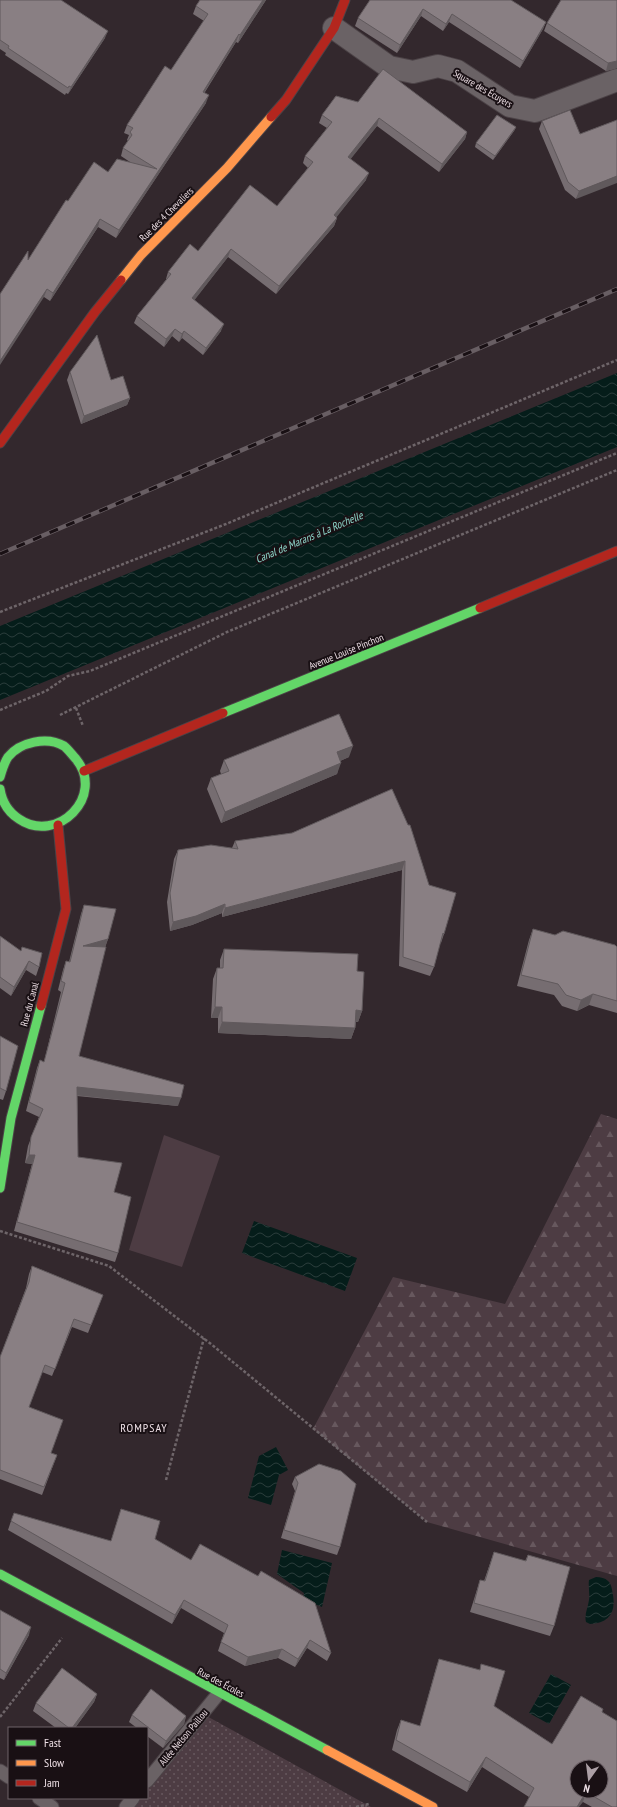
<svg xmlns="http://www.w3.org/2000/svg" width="617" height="1807" viewBox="0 0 617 1807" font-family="'PT Sans Narrow',sans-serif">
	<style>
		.grass { fill: url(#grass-dots) }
		.forest { fill: url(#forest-firs) }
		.garden { fill: #4d3c43 }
		.water { fill: url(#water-waves) }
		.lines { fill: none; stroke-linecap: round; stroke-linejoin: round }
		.lane-casing { stroke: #4c4347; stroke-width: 15 }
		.street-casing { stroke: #4c4347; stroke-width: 24 }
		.fast-casing { stroke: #4c4347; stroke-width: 11 }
		.slow-casing { stroke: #4c4347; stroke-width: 11 }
		.jam-casing { stroke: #4c4347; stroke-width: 11 }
		.path { stroke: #6e6569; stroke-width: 2.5; stroke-dasharray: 3 2; stroke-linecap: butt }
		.lane { stroke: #6a6265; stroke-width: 13 }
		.street { stroke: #6a6265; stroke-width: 22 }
		.fast { stroke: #63d668; stroke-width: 9 }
		.slow { stroke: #ff974d; stroke-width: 9 }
		.jam { stroke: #b3261e; stroke-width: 9 }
		.rail-casing { stroke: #685e63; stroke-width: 4.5 }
		.rail { stroke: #191014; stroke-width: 3; stroke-dasharray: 9; stroke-linecap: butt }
		.wall { fill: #766d71 }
		.shaded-wall { fill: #60595c }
		.building { fill: #897f83; stroke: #60595c; fill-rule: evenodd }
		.labels { text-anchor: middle; stroke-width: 4; stroke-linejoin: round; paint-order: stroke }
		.street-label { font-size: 10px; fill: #eddfe5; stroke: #191014 }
		.water-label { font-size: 11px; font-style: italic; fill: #90dacd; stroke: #191014 }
		.quarter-label { font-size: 12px; letter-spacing: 1px; fill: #eddfe5; stroke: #191014 }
	</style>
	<defs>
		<pattern id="grass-dots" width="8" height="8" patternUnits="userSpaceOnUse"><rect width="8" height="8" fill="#4d3c43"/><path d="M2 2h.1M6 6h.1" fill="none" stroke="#67585e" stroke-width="1.8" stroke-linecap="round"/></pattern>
		<pattern id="forest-firs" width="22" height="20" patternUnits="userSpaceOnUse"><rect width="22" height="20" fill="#4d3c43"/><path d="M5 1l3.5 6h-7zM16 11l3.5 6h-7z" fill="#67585e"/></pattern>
		<pattern id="water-waves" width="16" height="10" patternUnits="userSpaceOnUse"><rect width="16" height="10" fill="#051d1a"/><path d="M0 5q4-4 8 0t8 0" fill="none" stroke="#2a3d3b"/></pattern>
	</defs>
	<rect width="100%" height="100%" fill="#33282d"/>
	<!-- grass -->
	<path class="grass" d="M203,1714L371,1807H126L133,1798H147V1781Z"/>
	<!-- forest -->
	<path class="forest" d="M601,1114L617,1119V1576L427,1522L313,1429L393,1277L505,1304Z"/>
	<!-- garden -->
	<path class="garden" d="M164,1135L220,1156L182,1267L129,1250Z"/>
	<!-- water -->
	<path class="water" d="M617,373V447L0,700V626Z
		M254,1221L357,1258L345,1291L242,1253Z
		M276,1447L288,1470L279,1475L271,1505L248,1498L259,1456Z
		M282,1550L332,1563L322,1607L303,1599L304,1593L277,1574Z
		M596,1577C601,1577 605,1578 608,1581C612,1584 612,1591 613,1595C616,1614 608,1623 590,1624L586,1622C584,1614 588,1608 589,1600C590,1593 588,1587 589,1580Z
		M551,1674L571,1685L549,1724L529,1713Z"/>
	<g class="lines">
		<defs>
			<path id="lane" d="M0,1771L9,1777
				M147,1781L219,1693
				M39,1798L52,1807
				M126,1807L133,1798"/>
			<path id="street" d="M334,28L389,67L413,72L438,66L457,71L510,106L535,111L617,80"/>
			<path id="fast" d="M223,713L480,608
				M0,777C2,770 4,763 8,757C20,742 47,736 64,746C69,750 72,755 76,759C106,796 57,845 19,819C8,812 2,802 0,789
				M0,1188L11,1118L41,1006
				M0,1574L327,1750"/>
			<path id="slow" d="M121,280L141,255L227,168L271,117
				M327,1750L433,1807"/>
			<path id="jam" d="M271,117L286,100L334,28L345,0
				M0,443L95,312L121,280
				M480,608L617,551
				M84,771L223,713
				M41,1006L66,909L58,825"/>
		</defs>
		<!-- lane casing -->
		<use href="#lane" class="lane-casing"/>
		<!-- street casing -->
		<use href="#street" class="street-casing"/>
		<!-- fast casing -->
		<use href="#fast" class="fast-casing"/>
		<!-- slow casing -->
		<use href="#slow" class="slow-casing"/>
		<!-- jam casing -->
		<use href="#jam" class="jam-casing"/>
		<!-- path -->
		<path class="path" d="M0,612L226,524L617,360
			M76,708L83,726
			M0,710L46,691L68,676L90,671L617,453
			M60,715L227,632L617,470
			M0,1231L109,1266L211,1344L427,1522
			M166,1480L204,1338
			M0,1717L62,1638
			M356,1807L369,1804"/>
		<!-- lane -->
		<use href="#lane" class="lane"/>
		<!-- street -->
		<use href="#street" class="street"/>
		<!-- fast -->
		<use href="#fast" class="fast"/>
		<!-- slow -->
		<use href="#slow" class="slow"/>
		<!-- jam -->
		<use href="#jam" class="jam"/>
		<defs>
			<path id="rail" d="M0,554L617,289"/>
		</defs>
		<!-- rail casing -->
		<use href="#rail" class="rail-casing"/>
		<!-- rail -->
		<use href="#rail" class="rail"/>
	</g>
	<!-- wall -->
	<path class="wall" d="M0,0L105,38L68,94L66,93L65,95L5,55L6,53L0,49Z
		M200,0H266L238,43L236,42L205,92L206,103L116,238L98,227L50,301L44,297L28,260L68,201L108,172L130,162L121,156L123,148L128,141L127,140L129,135L124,133L127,125L171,70L204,21L193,14L196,6Z
		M370,0L546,22L543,29L520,68L449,22L443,31L421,16L397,53L355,26L358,18Z
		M617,0V68L606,71L544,31L547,23Z
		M336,96L467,132L465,139L439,172L377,126L350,159L366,180L336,217L337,218L334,226L276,294L228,257L194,300L221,331L203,355L182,338L179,342L172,336L164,347L134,323L137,316L166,280V279L168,272L198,251L277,206L308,168L303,163L305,156L327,128L319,123L322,115Z
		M617,120L576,199L565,190L539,129L542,121L580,134Z
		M516,127L514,131L493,160L475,147L476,143Z
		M70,372L111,380L130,398L127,405L81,424L67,380Z
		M349,757L340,761L337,774L221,823L207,789L211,778L221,774L220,771L224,760Z
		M392,789L444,934L441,943H440L434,967L430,976L399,966L402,870L222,917V913L192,925L170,931L167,902L174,859L178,850L232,848L235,841L292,833Z
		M84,905L108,939L105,947L79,1056L178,1106L77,1096L78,1157L114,1192L118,1253L115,1262L14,1231L32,1164L25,1163L28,1146L39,1117L26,1111L37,1068L40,1060L44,1062L61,992L58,990L63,970L66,961L69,962L81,914Z
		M533,929L555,935L617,947V1013L589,1005L577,1011L562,1006L554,995L517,986L529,940Z
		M0,936L39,967L36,976L26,970L11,996L0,988Z
		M224,949L357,971L362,1011L358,1022H356L355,1028L351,1039L218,1033V1018H211L213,979L217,968H220V960Z
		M0,1036L6,1091L3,1100L0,1099Z
		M32,1266L103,1295L88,1333L72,1327L52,1376L42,1372L29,1407L51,1453L57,1455L42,1495L0,1479V1357L26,1288L29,1274Z
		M295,1477L340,1547L337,1555L281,1538L295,1491L292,1484Z
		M121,1509L155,1539L331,1653L327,1661L307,1648L295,1667L278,1658L245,1666L218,1651L224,1633L181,1608L172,1624L8,1530L11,1521L111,1541Z
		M494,1552L525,1561L528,1555L554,1626L550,1636L470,1612L480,1580L484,1581Z
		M0,1610L29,1635L4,1680L0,1678Z
		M439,1659L494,1706L552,1744L602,1712L617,1807H592L583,1802L529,1797L482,1767L467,1792L392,1750L397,1730L401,1720L420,1726L436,1668Z
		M97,1694L94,1702L75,1728H56L33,1711L36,1703Z
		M132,1715L186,1716L184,1724L163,1748L147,1736V1728H137L129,1722Z"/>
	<!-- shaded-wall -->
	<path class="shaded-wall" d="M263,0H266L238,43L240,35Z
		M423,9L421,16L397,53L400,45Z
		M452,14L449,22L443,31L446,24Z
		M546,22L543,29L520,68L523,61Z
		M108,31L105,38L68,94L71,87Z
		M239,34L236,42L200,99L203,92Z
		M617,61V68L606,71L608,63Z
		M209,95L206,103L116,238L119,230Z
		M379,118L377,126L346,165L348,157Z
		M516,127L514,131L493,160L495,156Z
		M467,132L465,139L439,172L442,164Z
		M369,173L366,180L332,223L334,215Z
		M617,176V183L576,199L579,191Z
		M337,218L334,226L276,294L279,286Z
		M100,219L98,227L50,301L53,293Z
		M231,249L228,257L190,306L192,298Z
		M47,289L44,297L0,365V361Z
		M224,324L221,331L203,355L206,348Z
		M175,329L172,336L164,347L166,339Z
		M184,331L182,338L179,342L182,334Z
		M130,398L127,405L81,424L84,416Z
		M353,746L349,757L333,764L337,752Z
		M341,763L337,774L221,823L225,812Z
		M405,861L402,870L222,917L225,908Z
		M225,904L222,913L192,925L170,931L173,922Z
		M108,939L105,948L83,946Z
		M29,961L26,970L11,996L14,987Z
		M593,994L589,1005L577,1011L581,1000Z
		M215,1007H222L218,1018H211Z
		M356,1010L362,1011L358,1022L352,1021Z
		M222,1022L355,1028L351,1039L218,1033Z
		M77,1087L181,1098L178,1106L74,1095Z
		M29,1155H35L32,1164L25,1163Z
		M184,1600L181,1608L172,1624L175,1615Z
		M31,1627L29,1635L4,1680L6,1673Z
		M310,1640L307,1648L295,1667L298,1659Z
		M282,1649L278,1658L245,1666L248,1657Z
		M97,1694L94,1702L75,1728H72Z
		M186,1716L184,1724L163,1748L166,1741Z
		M486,1757L482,1767L467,1792L470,1782Z
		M586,1792L583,1802L579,1807H577Z"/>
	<!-- building -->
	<path class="building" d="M0,0H61L108,31L71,87L69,86L68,88L8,48L9,46L0,40Z
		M200,0H263L240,35L239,34L203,92L209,95L119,230L100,219L53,293L47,289L0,361V294L28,251V260L66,200L68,201L94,162L108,172L117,159L157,169L123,148L132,135L130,132L133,128L127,125L165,66L171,70L208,14L196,6Z
		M370,0H511L546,22L523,61L452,14L446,24L423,9L400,45L358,18Z
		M561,0H617V61L608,63L547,23Z
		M383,69L467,132L442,164L379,118L348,157L369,173L334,215L337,218L279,286L231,249L192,298L224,324L206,348L184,331L182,334L175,329L166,339L137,316L171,274L168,272L190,244L198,251L250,185L277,206L313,162L305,156L332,122L322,115L336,96L358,102Z
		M570,110L580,134L617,120V176L579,191L568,182L542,121Z
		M497,115L516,127L495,156L476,143Z
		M97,335L111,380L123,376L130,398L84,416L70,372Z
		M339,714L353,746L337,752L341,763L225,812L211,778L229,771L224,760Z
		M392,789L408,825H410L429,885L456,893L444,934L443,933L434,967L403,957L405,861L225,908V904L196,916L173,922L170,893L178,850L211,845L238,849L235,841L292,833Z
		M84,905L116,909L108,939L83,946L106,947L79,1056L184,1085L181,1098L77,1087L78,1157L122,1163L114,1192L131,1197L118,1253L17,1222L35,1155H29L31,1137L43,1109L29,1102L40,1060L44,1062L65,983L61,981L66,961L70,962Z
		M533,929L555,935L563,931L615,945L617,947V1001L593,994L581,1000L566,995L558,984L521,975Z
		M0,936L21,951L22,947L42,953L39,967L29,961L14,987L0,977Z
		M224,949L358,954L357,971L364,972L362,1011L356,1010L355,1028L222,1022V1007H215L217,968H223Z
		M0,1036L18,1046L6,1091L0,1088Z
		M32,1266L103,1295L91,1325L74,1319L55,1369L45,1365L29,1407L63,1420L51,1453L57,1455L44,1487L0,1470V1357L29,1282Z
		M319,1464L341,1471L356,1484L340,1547L284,1530L298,1483L295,1477Z
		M121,1509L160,1521L155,1539L191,1560L200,1544L258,1576L261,1571L315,1603L331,1653L310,1640L298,1659L282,1649L248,1657L221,1642L228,1625L184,1600L175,1615L11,1521L14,1513L111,1541Z
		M494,1552L526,1561L528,1555L570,1567L554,1626L474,1603L480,1580L485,1581Z
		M0,1610L31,1627L6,1673L0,1669Z
		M439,1659L480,1670L481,1664L505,1671L494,1706L552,1744L581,1696L603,1709L602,1712L617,1721V1807H612L586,1792L577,1807H524L534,1788L486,1757L470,1782L396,1740L401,1720L420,1726ZM577,1767H601V1791H577Z
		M62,1668L97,1694L72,1728H69L36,1703Z
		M151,1689L186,1716L166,1741L132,1715Z"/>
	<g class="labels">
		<!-- street labels -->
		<g class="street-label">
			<text transform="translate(483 88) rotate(30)" y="4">Square des Écuyers</text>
			<text transform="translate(166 214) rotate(-45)" y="4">Rue des 4 Chevaliers</text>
			<text transform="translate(346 651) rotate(-22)" y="4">Avenue Louise Pinchon</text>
			<text transform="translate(29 1004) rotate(-75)" y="4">Rue du Canal</text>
			<text transform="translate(221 1682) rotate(28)" y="4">Rue des Écoles</text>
			<text transform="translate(183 1737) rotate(-50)" y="4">Allée Nelson Paillou</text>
		</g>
		<!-- water labels -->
		<g class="water-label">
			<text transform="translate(309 537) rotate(-23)" y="4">Canal de Marans à La Rochelle</text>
		</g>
		<!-- quarter labels -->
		<g class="quarter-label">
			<text x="144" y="1432">ROMPSAY</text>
		</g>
	</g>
	<!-- legend -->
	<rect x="8" y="1727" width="140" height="72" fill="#191014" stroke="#6e6368"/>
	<rect x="16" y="1740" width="20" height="6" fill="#63d668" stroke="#6e6368"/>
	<text x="44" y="1747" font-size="12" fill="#eddfe5">Fast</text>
	<rect x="16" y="1760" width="20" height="6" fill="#ff974d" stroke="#6e6368"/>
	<text x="44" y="1767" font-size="12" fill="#eddfe5">Slow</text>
	<rect x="16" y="1780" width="20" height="6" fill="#b3261e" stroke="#6e6368"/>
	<text x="44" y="1787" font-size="12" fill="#eddfe5">Jam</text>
	<!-- north arrow -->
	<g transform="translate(589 1779) rotate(194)"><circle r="19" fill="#191014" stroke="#6e6368"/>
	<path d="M0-3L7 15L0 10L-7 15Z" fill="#ac9fa5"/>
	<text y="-6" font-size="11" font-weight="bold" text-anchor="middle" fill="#eddfe5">N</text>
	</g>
</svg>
